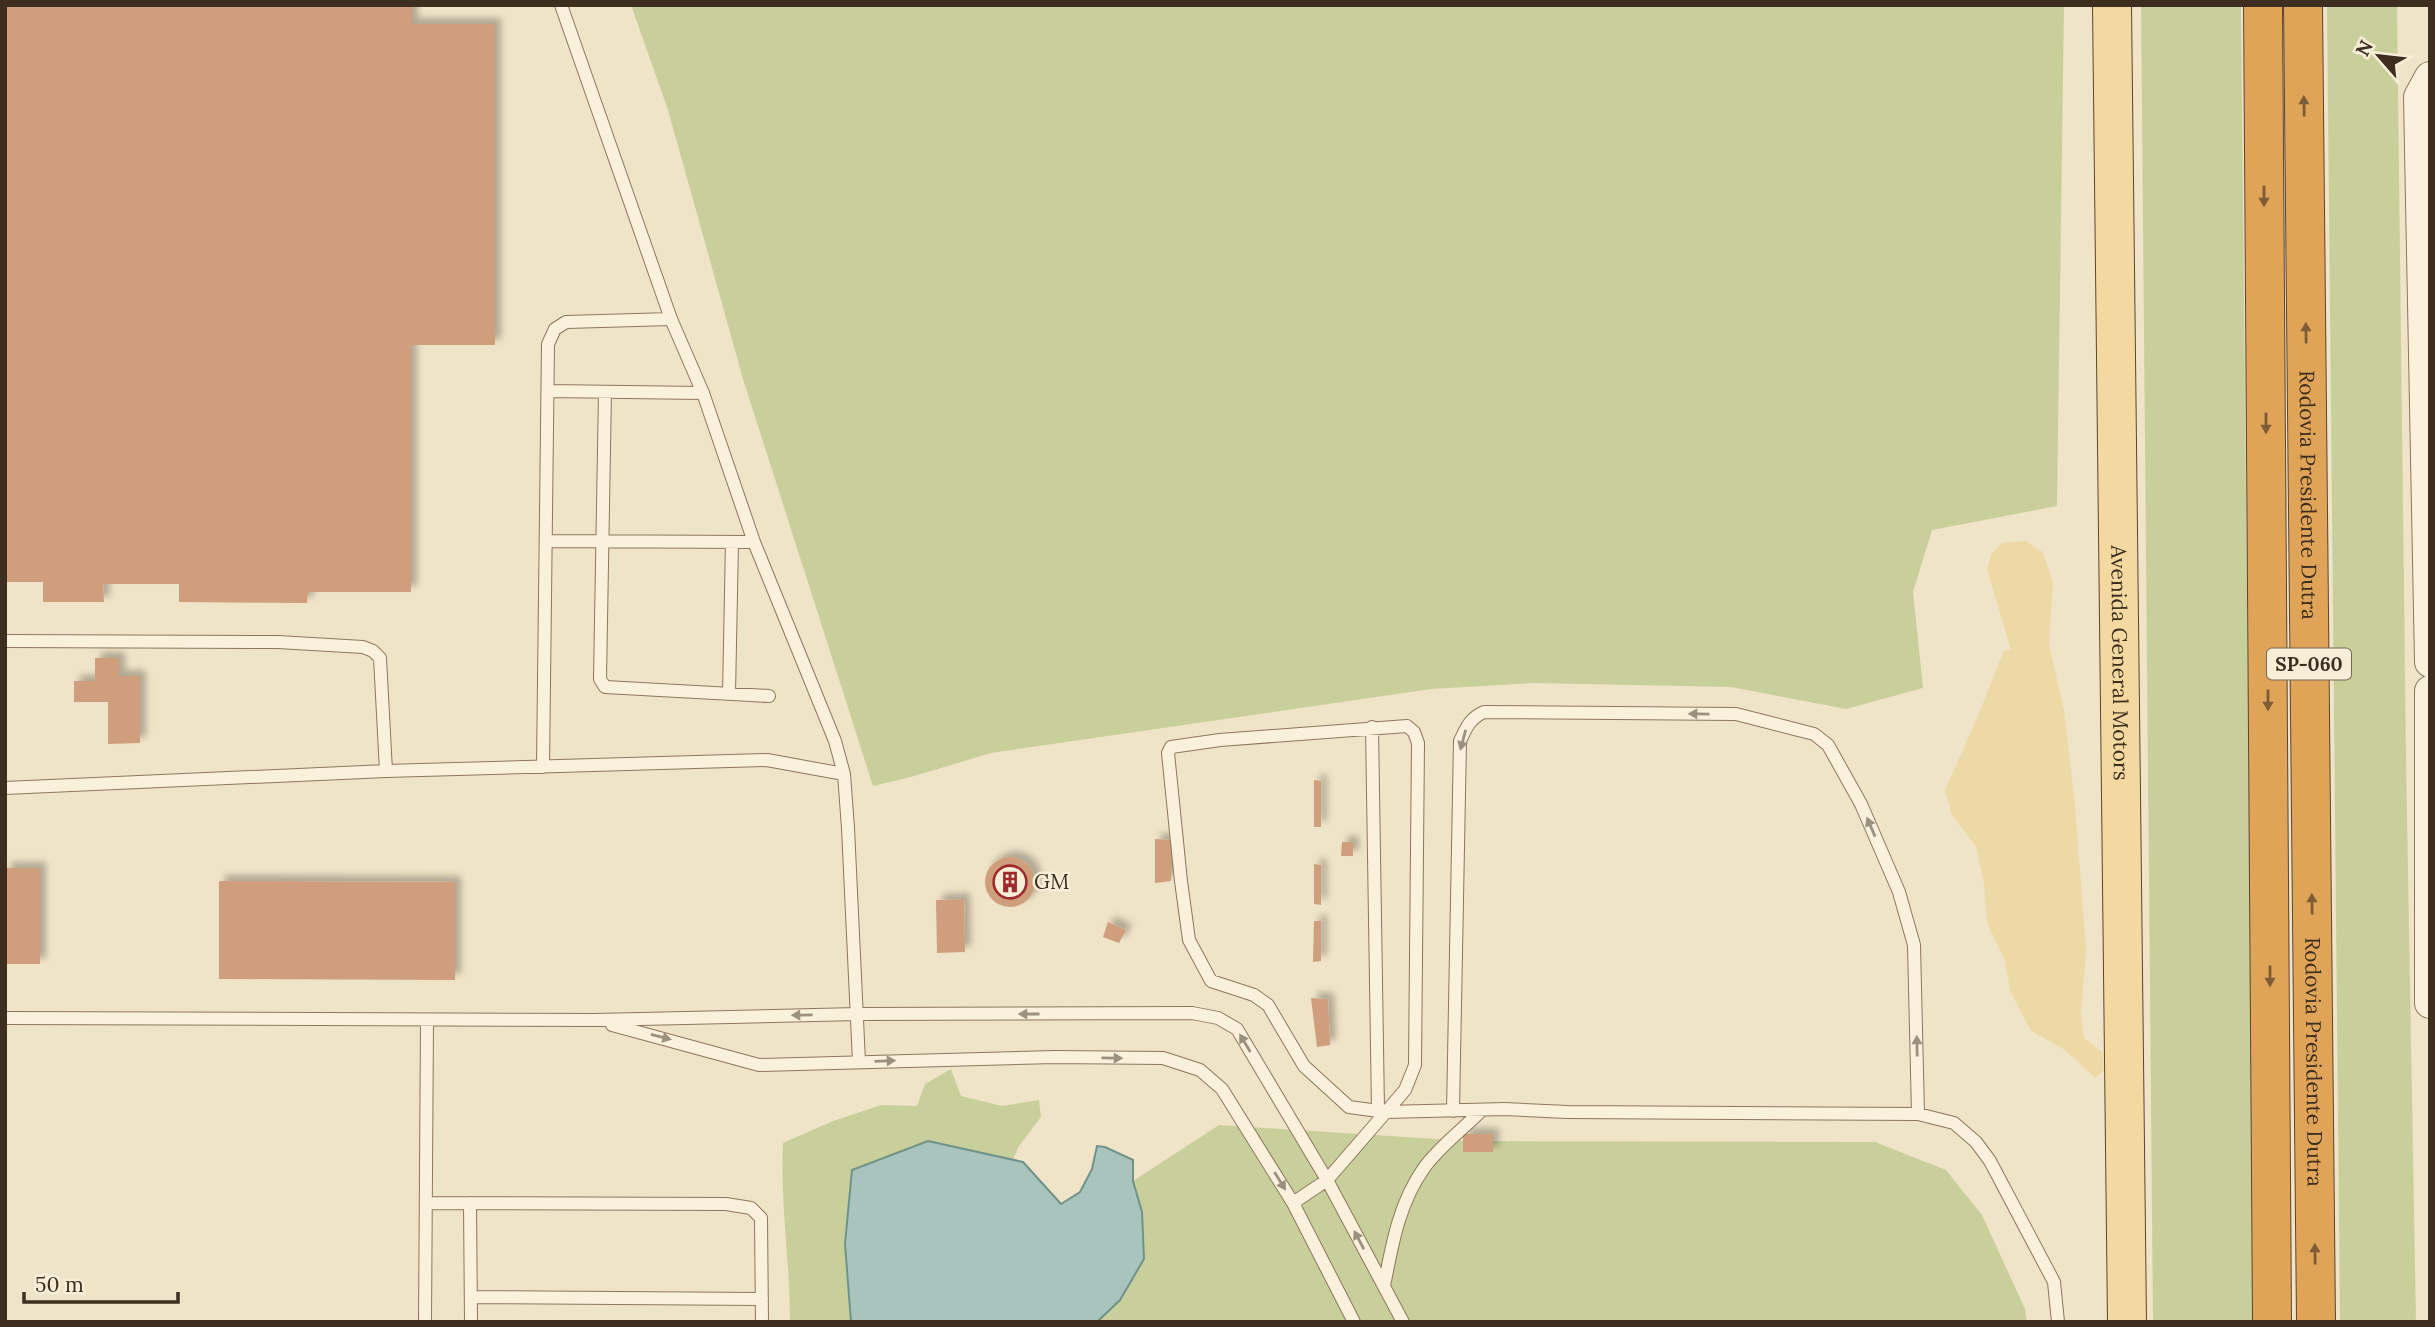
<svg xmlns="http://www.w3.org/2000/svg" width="2435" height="1327" viewBox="0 0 2435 1327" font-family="Lora,serif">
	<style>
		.green { fill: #c9cf9b }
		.sand { fill: #ecd9a5 }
		.water { fill: #a9c4bc; stroke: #6f938a; stroke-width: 2 }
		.building { fill: #cf9f7d; filter: url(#shadow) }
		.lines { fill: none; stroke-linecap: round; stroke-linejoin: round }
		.service-casing { stroke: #8d765c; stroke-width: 14 }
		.tertiary-casing { stroke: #8d765c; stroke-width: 32 }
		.primary-casing { stroke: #5b4430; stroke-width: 40 }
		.motorway-casing { stroke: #5b4430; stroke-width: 40 }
		.service { stroke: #faf1dc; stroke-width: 12 }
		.tertiary { stroke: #faf1dc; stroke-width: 30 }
		.primary { stroke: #f3d9a0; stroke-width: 38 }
		.motorway { stroke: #e0a458; stroke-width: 38 }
		.oneway { fill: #7e5d36 }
		.oneway2 { fill: #9c907e }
		.labels { text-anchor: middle; stroke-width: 5; stroke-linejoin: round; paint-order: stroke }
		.shield { fill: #f7eed8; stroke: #756857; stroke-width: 2 }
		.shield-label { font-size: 19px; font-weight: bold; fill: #3d2e20 }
		.street-label { font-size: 21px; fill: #3d2e20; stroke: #f7eed8 }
		.poi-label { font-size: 21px; fill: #3d2e20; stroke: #f7eed8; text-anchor: start }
	</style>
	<defs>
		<filter id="shadow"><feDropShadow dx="6" dy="-6" stdDeviation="3.5" flood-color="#0004"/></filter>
	</defs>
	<rect width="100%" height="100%" fill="#f0e4c8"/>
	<!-- green -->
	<path class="green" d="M631,5H2064L2057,506L1932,530L1913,592L1923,688L1846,709L1731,687L1533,683L1431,689L991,753L911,777L873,786L743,379L668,110Z
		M2141,5H2241L2252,1081V1322H2153Z
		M2327,5H2397L2406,758L2416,1322H2340Z
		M951,1069L961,1096L1002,1106L1039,1100L1041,1117L1019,1146L1013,1159L928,1141L852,1170L845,1244L851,1322H790C790,1262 780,1203 783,1143L833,1121L881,1105L917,1106L925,1084Z
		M1219,1125L1468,1141L1875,1142L1946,1170L1982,1215L2025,1309L2027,1322H1097L1120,1300L1142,1212L1133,1181Z"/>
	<!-- sand -->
	<path class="sand" d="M2026,541L2043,552L2053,583L2049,645L2064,710L2075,804L2086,951L2081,1012L2084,1038L2103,1053L2104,1070L2095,1078L2065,1050L2031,1031L2010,991L2005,960L1987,923L1984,883L1976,847L1952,815L1945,790L1978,716L2004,650H2011L1987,569L1991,555L2002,543Z"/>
	<!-- water -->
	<path class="water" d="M928,1141L1023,1162L1061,1204L1080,1192L1092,1169L1097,1146L1105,1147L1133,1160V1181L1142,1212L1144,1259L1120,1300L1097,1322H851L845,1244L852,1170Z"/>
	<!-- building -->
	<path class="building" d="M5,5H412V24H495V345H411V592H308L307,603L179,602V584H103L104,602H43V582H5Z
		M95,658H119V676H140V743L108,744V702H74V681H95Z
		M1314,780L1321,781V827H1314Z
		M1155,839L1171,840V881L1155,883Z
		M1342,842H1353V856H1341Z
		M985 882a25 25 0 1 1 50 0a25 25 0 1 1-50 0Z
		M1314,864L1321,865V905L1314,904Z
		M5,868H40V964H5Z
		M219,881L455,882V980L219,979Z
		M964,899L965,952L937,953L936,900Z
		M1314,921H1321V961L1313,962Z
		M1108,922L1126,930L1119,943L1103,937Z
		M1311,998L1328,999L1330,1045L1317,1047Z
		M1463,1134H1493V1152H1463Z"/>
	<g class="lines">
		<defs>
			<path id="service" d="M561,5L671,319L703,393L754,542L835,741L844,774L848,828L859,1062
				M548,391L703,393
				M605,392L600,679L605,687L769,696
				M546,541L754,542
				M5,641L278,642L363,647L373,651L380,658L386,771
				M729,694L732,542
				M1372,727L1378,1110
				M543,767L548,344L555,329L566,322L671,319
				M5,788L386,771L767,760L844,774
				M5,1018L595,1020L857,1014L1192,1013L1218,1018L1237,1029L1327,1180L1403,1322
				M612,1025L759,1065L1055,1057L1163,1058L1200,1070L1222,1089L1293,1203L1354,1322
				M1453,1111L1460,741C1466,728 1470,718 1484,712L1736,714L1814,734L1828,745L1861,804L1899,892L1914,945L1918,1114
				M426,1203L726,1204L751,1208L761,1218L762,1322
				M470,1203L471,1322
				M1293,1203L1327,1180L1405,1090L1415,1065L1418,743L1414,732L1407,726L1220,740L1171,747L1168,753L1181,881L1189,940L1211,981L1254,995L1268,1005L1304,1066L1349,1107L1386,1112L1505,1109L1567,1112L1918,1114L1954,1123L1976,1142L1990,1161L2054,1282L2058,1322
				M1384,1286C1392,1245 1399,1203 1424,1168C1438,1148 1464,1128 1482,1110
				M471,1297L762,1299
				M425,1322L427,1021"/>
			<path id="tertiary" d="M2430,77L2419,97L2430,662
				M2430,691V1003"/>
			<g id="primary">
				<path id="s1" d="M2112,5L2127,1322"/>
			</g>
			<g id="motorway">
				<path d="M2263,5L2272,1322"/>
				<path id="s2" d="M2303,5L2316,1322"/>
			</g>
		</defs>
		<!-- service casing -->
		<use href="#service" class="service-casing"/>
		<!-- tertiary casing -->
		<use href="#tertiary" class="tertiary-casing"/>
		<!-- primary casing -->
		<use href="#primary" class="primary-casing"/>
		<!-- motorway casing -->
		<use href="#motorway" class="motorway-casing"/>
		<!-- service -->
		<use href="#service" class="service"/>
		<!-- tertiary -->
		<use href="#tertiary" class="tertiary"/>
		<!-- primary -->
		<use href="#primary" class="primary"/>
		<!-- motorway -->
		<use href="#motorway" class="motorway"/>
	</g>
	<!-- one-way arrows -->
	<defs><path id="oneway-solid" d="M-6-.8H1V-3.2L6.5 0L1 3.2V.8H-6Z" transform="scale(1.75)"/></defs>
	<g class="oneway">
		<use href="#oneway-solid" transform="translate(2304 106) rotate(-91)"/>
		<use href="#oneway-solid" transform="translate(2264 196) rotate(90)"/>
		<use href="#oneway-solid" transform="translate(2306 333) rotate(-91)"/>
		<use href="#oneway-solid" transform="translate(2266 423) rotate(90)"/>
		<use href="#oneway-solid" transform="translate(2268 700) rotate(90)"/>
		<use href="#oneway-solid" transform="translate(2312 904) rotate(-91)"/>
		<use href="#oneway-solid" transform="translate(2270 976) rotate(90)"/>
		<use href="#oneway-solid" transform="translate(2315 1254) rotate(-91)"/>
	</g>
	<g class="oneway2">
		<use href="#oneway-solid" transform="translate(1699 714) rotate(-179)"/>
		<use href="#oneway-solid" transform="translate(1463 740) rotate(105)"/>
		<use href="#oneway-solid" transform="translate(1871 827) rotate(-113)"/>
		<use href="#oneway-solid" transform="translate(1029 1014) rotate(180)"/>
		<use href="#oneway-solid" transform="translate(802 1015) rotate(179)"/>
		<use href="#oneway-solid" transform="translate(661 1037) rotate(14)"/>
		<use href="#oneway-solid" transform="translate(1245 1043) rotate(-121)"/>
		<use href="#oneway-solid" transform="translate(1917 1046) rotate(-91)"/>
		<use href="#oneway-solid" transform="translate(1112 1058) rotate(1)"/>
		<use href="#oneway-solid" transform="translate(885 1061) rotate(-2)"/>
		<use href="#oneway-solid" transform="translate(1280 1181) rotate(58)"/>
		<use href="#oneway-solid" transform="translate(1359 1240) rotate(-118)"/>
	</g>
	<!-- icons -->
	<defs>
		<symbol id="building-ring" viewBox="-11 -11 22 22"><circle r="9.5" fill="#f7eed8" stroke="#9e2a2b" stroke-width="1.5"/><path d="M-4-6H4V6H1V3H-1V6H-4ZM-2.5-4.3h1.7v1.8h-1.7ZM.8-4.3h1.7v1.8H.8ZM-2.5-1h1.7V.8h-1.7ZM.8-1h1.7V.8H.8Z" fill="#9e2a2b"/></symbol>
	</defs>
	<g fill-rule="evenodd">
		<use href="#building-ring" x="991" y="863" width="38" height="38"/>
	</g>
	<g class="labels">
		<!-- shield labels -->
		<rect class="shield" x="2267" y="648.5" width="84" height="31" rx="5"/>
		<g class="shield-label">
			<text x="2309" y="671">SP-060</text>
		</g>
		<!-- street labels -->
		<g class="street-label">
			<text dy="7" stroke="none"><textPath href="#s2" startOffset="490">Rodovia Presidente Dutra</textPath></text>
			<text dy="7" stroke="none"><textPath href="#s1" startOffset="658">Avenida General Motors</textPath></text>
			<text dy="7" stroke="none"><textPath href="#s2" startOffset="1057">Rodovia Presidente Dutra</textPath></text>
		</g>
		<!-- poi labels -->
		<g class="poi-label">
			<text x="1034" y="889">GM</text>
		</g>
	</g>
	<!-- border -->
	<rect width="2435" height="1327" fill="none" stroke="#3d2e20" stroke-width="14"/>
	<!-- north arrow -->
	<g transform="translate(2379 56) rotate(298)" stroke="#f7eed8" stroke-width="5" paint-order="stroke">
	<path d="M0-5L12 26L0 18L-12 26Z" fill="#3d2e20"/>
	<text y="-10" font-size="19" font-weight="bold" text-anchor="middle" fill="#3d2e20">N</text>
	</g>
	<!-- scale -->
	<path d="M24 1292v10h154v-10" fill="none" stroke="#3d2e20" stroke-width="3.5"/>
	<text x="35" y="1292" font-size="21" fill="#3d2e20" stroke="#f7eed8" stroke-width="5" paint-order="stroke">50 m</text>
</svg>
